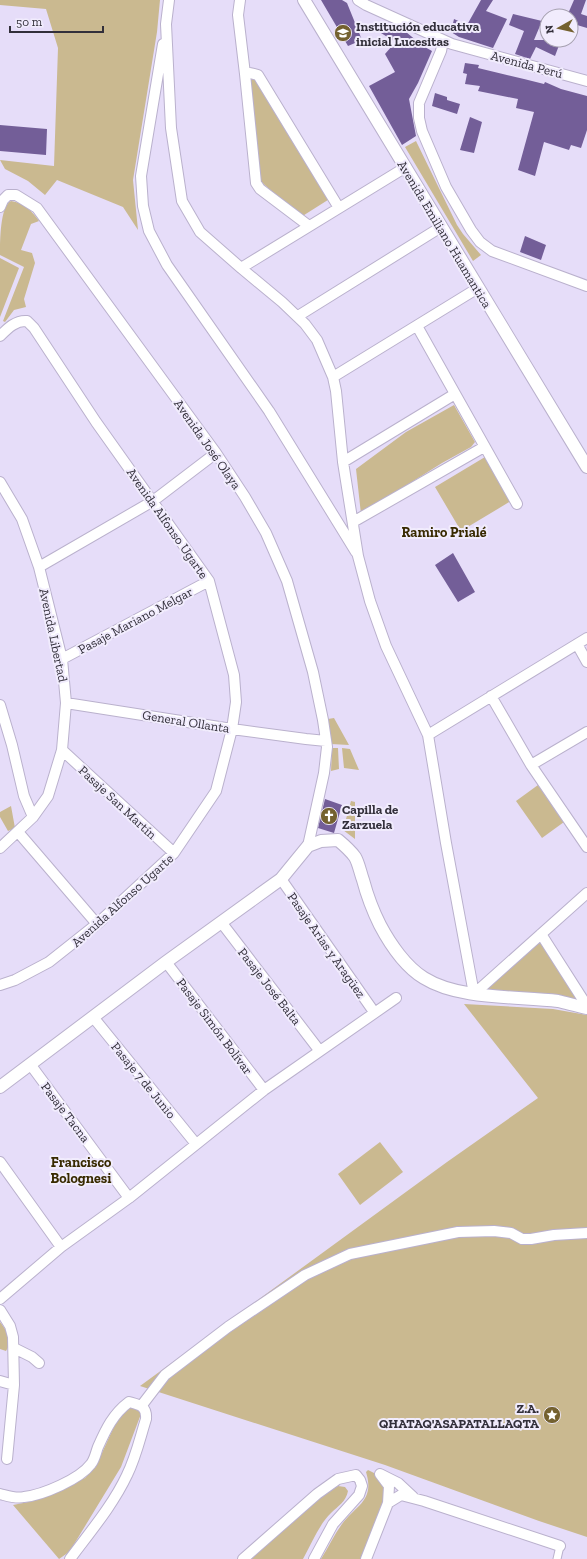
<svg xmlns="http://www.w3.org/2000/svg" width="587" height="1559" viewBox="0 0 587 1559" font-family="'Zilla Slab',serif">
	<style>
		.green { fill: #cab990 }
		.building { fill: #735e98 }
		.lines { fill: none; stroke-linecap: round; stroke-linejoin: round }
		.pedestrian-casing { stroke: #bab1cd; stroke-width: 9 }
		.minor-casing { stroke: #bab1cd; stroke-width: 12 }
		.tertiary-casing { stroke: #bab1cd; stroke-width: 14 }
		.pedestrian { stroke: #fff; stroke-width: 7 }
		.minor { stroke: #fff; stroke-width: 10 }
		.tertiary { stroke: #fff; stroke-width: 12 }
		.labels { text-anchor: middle; stroke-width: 4; stroke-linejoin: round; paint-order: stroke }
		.poi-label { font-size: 13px; font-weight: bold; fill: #322f3a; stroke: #f1ecfd; text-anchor: start }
		.street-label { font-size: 13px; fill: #322f3a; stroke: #f1ecfd }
		.neighbourhood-label { font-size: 14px; font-weight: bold; fill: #382a00; stroke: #f1ecfd }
	</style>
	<rect width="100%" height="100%" fill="#e6ddf9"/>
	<!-- green -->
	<path class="green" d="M0,0H160L157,32L133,180L138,230L123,207L57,180L45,195L28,181L5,169L0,160L54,166L58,48L46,9L0,5Z
		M258,78L331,198L301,217L258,179L248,80Z
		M416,141L457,225L463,234L481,255L473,261L405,147Z
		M11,201C24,203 32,211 39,221L31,224L21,250L32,253L35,263L24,299L26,307L14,310L5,322L3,321L24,267L0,255C0,242 0,206 11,201Z
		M0,258L19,268L0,317Z
		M454,405L475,442L471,447L442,463L361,514L356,469L406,432Z
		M485,457L511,501L461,531L435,487Z
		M334,718L349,745L331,744L328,719Z
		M332,748H338L339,769L331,771Z
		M342,748L350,749L359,770L344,768Z
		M538,785L564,822L542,838L516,801Z
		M351,801L355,802V839L343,830Z
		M11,806L15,828L8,831L0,817V812Z
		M541,934L587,1006L474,994Z
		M464,1004L553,1009L587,1015V1537L539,1521L385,1465L140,1386L447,1162L538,1098Z
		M380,1142L403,1172L360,1205L338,1174Z
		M0,1322C7,1331 13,1340 6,1351L0,1349Z
		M139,1406L141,1414L121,1467L76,1541L69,1552L59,1559L13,1505L33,1501L85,1478L96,1466L117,1420L126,1407Z
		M368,1470C371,1472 376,1473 379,1476C395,1490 369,1542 362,1559H321C328,1548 334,1535 342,1524C356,1505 375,1501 366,1472Z
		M338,1486L345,1487L348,1491C346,1502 338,1506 331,1513C318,1526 312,1543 303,1559H251C280,1535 305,1505 338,1486Z"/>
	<!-- building -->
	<path class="building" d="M321,0H342L347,3L362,40L348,46Z
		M481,0H493L486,11L507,19L493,48L459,37L451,32L454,19L467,25Z
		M574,0H586L581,14L587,16V28L577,25L572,38L571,16H567Z
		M513,14L542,21L534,40H561L555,56L536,47L530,59L515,54L524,31L509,25Z
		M393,24L406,32L423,46L432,51L418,83L409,99L416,136L402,145L369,86L395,72L385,54L392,46L397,43L381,33Z
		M465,63L479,65L478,68L524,79L544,84L545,82L561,89L587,96V130L581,148L571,145L569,150L544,142L535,176L518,170L534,112L516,108L518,99L478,91L480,86L465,84L467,74L463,73Z
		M435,93L447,97V100L460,104L457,114L432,106Z
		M470,117L482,122L474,153L460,150Z
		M0,125L47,129L46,155L0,151Z
		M525,236L546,245L541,260L520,252Z
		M453,553L475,592L458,602L435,565Z
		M325,799L342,805L334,833L318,828Z"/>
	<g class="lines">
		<defs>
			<path id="pedestrian" d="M557,1559L560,1546"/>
			<path id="minor" d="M169,0L166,24L171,128L182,201L200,232L241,268L282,302L305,324L317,340L333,377L336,391L343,462L358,556L370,601L386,646L428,735L446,843L474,994
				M240,0L238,15L245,74
				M358,0L366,5L452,44L587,81
				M443,41L441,51L419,103V118L422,131L446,187L471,230L480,242L492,251L587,286
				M163,44L141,176L143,206L149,231L167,265L269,411L356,552
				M0,207L3,200L8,195H16L37,208L216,453L245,497L266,533L287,581L313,672L323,720L327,747L324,773L308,846
				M309,226L260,189L256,183L245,74L250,73L258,75L339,208
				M241,268L406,167
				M298,316L441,227
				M417,326L517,504
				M0,336C8,328 16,320 27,321L34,328L96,422L209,581L234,675L236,702L232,729L216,791L174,853L97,924L49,962L15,980L0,985
				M333,377L478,288
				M343,462L455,394
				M0,482L22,519L39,567L62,659L66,703L62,750L48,796L33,817L0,848
				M353,522L484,447
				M39,567L153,501L216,453
				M577,644L587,662
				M62,659L209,581
				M491,696L531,765L587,847
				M66,703L232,729L306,739L326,741
				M0,705L12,745L24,796L33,817
				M428,735L587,638
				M62,750L174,853
				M531,765L587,732
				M18,832L97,924
				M281,879L374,1012
				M221,922L319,1050
				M541,934L587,1006
				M166,962L264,1090
				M474,994L587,893
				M93,1017L196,1144
				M30,1064L129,1198
				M0,1162L61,1247
				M0,1299L61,1247L129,1198L264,1090L396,998
				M0,1310L10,1326L13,1337L14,1385L7,1459
				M14,1348L32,1357L39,1363
				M0,1381L14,1385
				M142,1405L165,1375L228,1327L305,1275L350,1254L458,1232L494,1231L511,1233L522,1239H531L554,1235L587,1233
				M0,1494C8,1496 16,1499 24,1497C43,1495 80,1479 91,1464C95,1459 96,1452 98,1447C106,1429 113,1414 129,1402C140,1405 147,1406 146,1419C140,1438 136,1457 127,1475C113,1505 90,1532 70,1559
				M388,1503L389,1486L380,1474L398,1483L413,1497
				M243,1559L317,1494L338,1479L356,1475L360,1480L362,1486L359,1495L333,1524L314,1559
				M366,1559L388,1503L401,1495L424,1501L560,1546"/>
			<path id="tertiary" d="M304,0L587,467
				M0,1087L166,962L281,879L308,846L321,841L338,840C344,845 350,850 355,857C359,864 360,872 363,880C367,895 373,911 380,925C390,944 406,967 424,978C459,1000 517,996 558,1001C567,1003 577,1006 587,1008"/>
		</defs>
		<!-- pedestrian casing -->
		<use href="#pedestrian" class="pedestrian-casing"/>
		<!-- minor casing -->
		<use href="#minor" class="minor-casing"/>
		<!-- tertiary casing -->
		<use href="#tertiary" class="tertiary-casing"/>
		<!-- pedestrian -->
		<use href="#pedestrian" class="pedestrian"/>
		<!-- minor -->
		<use href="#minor" class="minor"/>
		<!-- tertiary -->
		<use href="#tertiary" class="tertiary"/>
	</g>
	<!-- icons -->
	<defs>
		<symbol id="school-disc" viewBox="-11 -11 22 22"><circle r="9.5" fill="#74612f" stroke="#f1ecfd"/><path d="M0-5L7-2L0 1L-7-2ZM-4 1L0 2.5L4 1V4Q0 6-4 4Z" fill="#fff"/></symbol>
		<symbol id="church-disc" viewBox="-11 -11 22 22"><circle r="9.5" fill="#74612f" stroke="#f1ecfd"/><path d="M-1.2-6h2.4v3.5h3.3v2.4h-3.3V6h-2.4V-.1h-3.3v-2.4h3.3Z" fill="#fff"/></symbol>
		<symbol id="sight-disc" viewBox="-11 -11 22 22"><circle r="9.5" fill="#74612f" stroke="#f1ecfd"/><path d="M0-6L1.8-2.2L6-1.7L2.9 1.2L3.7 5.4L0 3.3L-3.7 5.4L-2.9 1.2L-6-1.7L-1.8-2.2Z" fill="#fff"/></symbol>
	</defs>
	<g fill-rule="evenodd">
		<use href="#school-disc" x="333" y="23" width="20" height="20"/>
		<use href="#church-disc" x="319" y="806" width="20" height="20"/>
		<use href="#sight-disc" x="542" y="1405" width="20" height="20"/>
	</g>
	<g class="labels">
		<!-- poi labels -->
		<g class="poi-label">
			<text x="356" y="31">Institución educativa<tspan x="356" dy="15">inicial Lucesitas</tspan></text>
			<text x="342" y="814">Capilla de<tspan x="342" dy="15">Zarzuela</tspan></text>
			<text x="539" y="1413" text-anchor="end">Z.A.<tspan x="539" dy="15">QHATAQ'ASAPATALLAQTA</tspan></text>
		</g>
		<!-- street labels -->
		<g class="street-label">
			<text transform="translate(527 64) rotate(15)" y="5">Avenida Perú</text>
			<text transform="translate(445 234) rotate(59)" y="5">Avenida Emiliano Huamantica</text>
			<text transform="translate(208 444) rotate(55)" y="5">Avenida José Olaya</text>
			<text transform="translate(168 523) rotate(55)" y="5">Avenida Alfonso Ugarte</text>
			<text transform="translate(135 620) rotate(-28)" y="5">Pasaje Mariano Melgar</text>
			<text transform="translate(54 635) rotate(78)" y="5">Avenida Libertad</text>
			<text transform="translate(186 721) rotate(9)" y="5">General Ollanta</text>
			<text transform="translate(118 802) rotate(43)" y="5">Pasaje San Martín</text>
			<text transform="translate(122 900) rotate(-42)" y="5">Avenida Alfonso Ugarte</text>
			<text transform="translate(327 945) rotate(55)" y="5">Pasaje Arias y Aragüez</text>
			<text transform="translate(270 986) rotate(52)" y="5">Pasaje José Balta</text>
			<text transform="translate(215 1026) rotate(53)" y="5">Pasaje Simón Bolívar</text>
			<text transform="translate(144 1080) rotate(51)" y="5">Pasaje 7 de Junio</text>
			<text transform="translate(66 1112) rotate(53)" y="5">Pasaje Tacna</text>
		</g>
		<!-- neighbourhood labels -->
		<g class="neighbourhood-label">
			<text x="444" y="537">Ramiro Prialé</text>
			<text x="81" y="1167">Francisco<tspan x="81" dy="16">Bolognesi</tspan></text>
		</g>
	</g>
	<!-- north arrow -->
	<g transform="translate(559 28) rotate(262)"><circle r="19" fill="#f1ecfd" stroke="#a5a0af"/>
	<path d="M0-3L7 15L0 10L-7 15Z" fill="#74612f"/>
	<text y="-6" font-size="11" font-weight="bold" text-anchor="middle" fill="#322f3a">N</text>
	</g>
	<!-- scale -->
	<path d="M10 26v6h93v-6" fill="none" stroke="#322f3a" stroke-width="2"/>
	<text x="16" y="26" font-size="12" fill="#322f3a" stroke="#f1ecfd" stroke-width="3" paint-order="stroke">50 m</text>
</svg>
